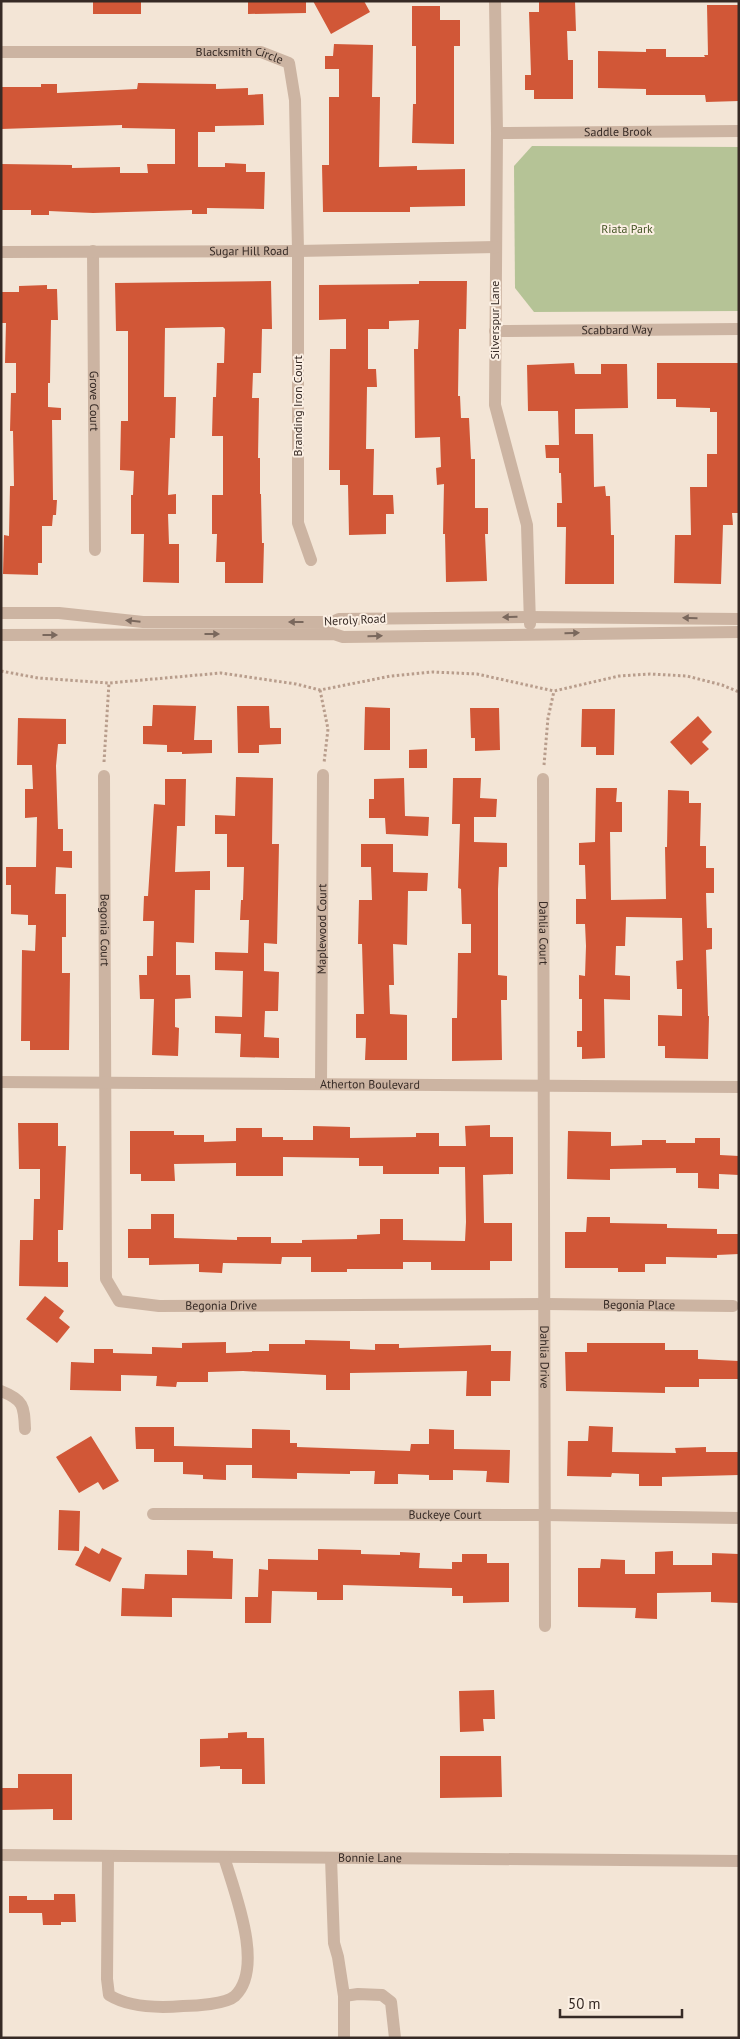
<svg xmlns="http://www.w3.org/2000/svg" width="740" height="2039" viewBox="0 0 740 2039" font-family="'PT Sans',sans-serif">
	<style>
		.green { fill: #b5c396 }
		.building { fill: #d15737 }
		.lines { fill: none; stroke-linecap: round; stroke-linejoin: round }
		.path { stroke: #b89d8c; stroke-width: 3; stroke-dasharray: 2.5 2.5; stroke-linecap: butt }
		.minor { stroke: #ccb4a2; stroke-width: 12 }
		.oneway { fill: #7a685d }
		.labels { text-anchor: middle; stroke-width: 4; stroke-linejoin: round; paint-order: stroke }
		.street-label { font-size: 12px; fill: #362a25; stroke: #fbefe3 }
		.park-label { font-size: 12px; fill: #465627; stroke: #fbefe3 }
	</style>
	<rect width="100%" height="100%" fill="#f3e5d6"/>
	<!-- green -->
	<path class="green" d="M532,146L739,147V311L534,312L515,288L514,166Z"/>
	<!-- building -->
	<path class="building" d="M93,1H141V14H93Z
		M248,1H306V13L248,14Z
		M313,1H364L370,12L331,34Z
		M539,1H575L576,31H567L568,60H573V99H534V90H525V75H531L529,12H539Z
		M707,5H738L739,101L706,102L705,95H646V89L598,88V51L646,52V49H666V57H705L704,55H708Z
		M412,6H440V20H460V46H454V144L412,143L413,104H416V46H412Z
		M334,44L373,45L372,97H380L379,167L417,166V170L465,169V206L410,207V212H323L322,165H329V97H339V69H325V56H333Z
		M138,83L216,84V89L248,88V95L263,94L264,125L215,126V132H198V167H225V163L246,164V172H265L264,209L207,208V214H192V210L93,213L49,211V215H31V210H1V164L72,165V168L120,167V173H148L147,164H175V129L122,128V125L1,129V87H41V84H57V93L137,89Z
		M271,281L272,329H262L261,373H253L252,398H259L258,458H260V494H261L262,543H264L263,583H225V562H216L217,534H212V495H223V436H212L213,397H216L217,363H224L225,329L223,327L165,328L164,397H176L175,438H170L168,495L176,494V514H168L169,544H179V583L143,582L144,534H131V495H133L134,471L120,470L121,421H128V331H116L115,283Z
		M419,281H467L466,329H459L458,396H460L461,418H469L471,459H475V508H488V534H485L487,581L446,582L445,534H443L444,484L437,485L436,468L441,467L440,437L415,438L414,349H418L419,320L389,321V329H368V369H376L377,387H367L366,449H374L373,495H393L394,514H386V534L349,535L348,485H340V470H329L330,349H346V319L319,320V285L419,284Z
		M47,285V289H57L58,320H51L50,383H48V407L61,408V420H52L53,500H57L56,515H53L52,526H42V563H38V575L3,574L4,535L9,536L10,486H14L13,431H10L11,393H16V363H5L6,323H1V292H19V286Z
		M574,363L575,374H601V364H627L628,408L575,409V434H593L594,487L605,486L606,496H610L611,535H614V584H565L566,527H557V503H562L561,473H559V458H546L545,445H559L558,411H528L527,365Z
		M657,363H739V513H732L733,525H723L721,584L674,583L675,535H691L690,487H707V454H717V412H710V408L676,407V399H657Z
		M153,705L196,706L194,740H212V753L182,754V752H167V745L143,744V726H152Z
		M237,706H269L270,728H281V744L259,745V753H238Z
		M365,707L390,708V750H364Z
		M470,708H499L500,750L475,751V738H471Z
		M582,709H615L614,755H596V747H581Z
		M698,716L712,732L702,742L709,749L691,765L670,742Z
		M18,718L66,719V744H58L56,766L58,829H63V851H72V868L56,867L55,894H66V937H62V973H70L69,1050H30V1041H21L22,950L35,951L36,925H28V915L11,914V885H6V867H36L37,817L25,818V789H33L32,765H17Z
		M427,749V768H409V750Z
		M236,777L273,778L272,844H279L277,944L264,943V971L279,972L278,1011H265L264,1037L279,1038V1058L240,1057L241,1034L215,1033V1016L242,1017L243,971L215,970V952L248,953L249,920H240L241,900H243L244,867H227V834H215V815L235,816Z
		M404,778L405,816L429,817L428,836L386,834L385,818H369V799H374V779Z
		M453,778H481L480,798L497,799L496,817H474V842L507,843V867H499L498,889V975L507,976V1000H501L502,1060L452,1061V1018H457L458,953H471V924H462L461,889L458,888L460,824H452Z
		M165,779H186L185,826H177L175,872L210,871V890H195L194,943L176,942V975H190L191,998L175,999V1027L179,1028L178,1056L152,1055L154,999H140L139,975H147V956H153L154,921H143L144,896H148L154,804L165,805Z
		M596,788H617L616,802H622V832H610L611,900L666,899L665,847H667L668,790L689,791V803H701L700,846H706V868H714V893H706L707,928H712V949L706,950L708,1016H709L708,1059L665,1058V1046H658V1015L682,1016V989H677L676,961L683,960L682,918L626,917L625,946H616L615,975L630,976V1000L604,999L605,1058L582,1059V1047H577V1031H582V999H579V975L585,976L586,946L585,924H576V899H586L585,865H579V843L595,842Z
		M361,844H393V872L428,873L427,891H408L407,945L393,944L394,985H389L390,1014L407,1015V1060H365L366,1038H356V1014H364L362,944H358L359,900H372L371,867H361Z
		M18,1123H58V1146H66L63,1230H58V1262H68V1287L19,1286L20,1240H33L34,1199H40V1169H19Z
		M490,1125V1137H513V1174L483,1175L484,1223H512V1261H490V1270H431V1262H403V1269H347V1272H311V1257H282L281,1264L223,1263L222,1273L199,1272V1264L149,1265V1258H128V1229H151V1214H174V1238L237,1240V1237H271V1243H302V1240L357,1239V1235L380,1234V1219H403V1240L465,1241L466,1222L465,1167H439V1174H383V1166H359V1158L283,1157V1176H236V1163L174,1164L175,1181H141V1174H130V1131H174V1135H204V1142L236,1141V1128H262V1137H283V1140H313V1126L350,1127V1138L416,1137V1133H439V1146H466L465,1126Z
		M568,1131L611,1132V1146L642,1145V1140H666V1143H695V1138H720V1155L739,1156V1175L719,1174V1189L698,1188V1173H676V1168L610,1169V1180L567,1179Z
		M587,1217H610V1223L667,1224V1228L717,1229V1234H739V1254L717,1255V1258L666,1257V1264H645V1272H618V1268H565V1232H586Z
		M45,1296L64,1311L59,1318L70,1327L57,1343L26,1319Z
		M305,1340L350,1341V1349L375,1350V1344H399V1348L491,1345V1351H511L510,1381H491V1396H466L467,1371L350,1373V1390H326V1375L243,1371L208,1372V1382H177L176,1387L156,1386L157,1376L121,1375V1391L70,1390L71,1362L94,1363V1349H113V1353L152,1354V1347L182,1348V1343L226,1342V1353L252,1352V1351H269V1344H305Z
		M587,1343H665V1350H698V1359L739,1361V1379H699V1387H665V1393L566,1391L565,1352H587Z
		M589,1426L613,1427L612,1452L676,1453L675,1448L706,1447V1452H739V1475L662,1477V1486H639V1474L612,1473L611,1477L567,1476L568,1441H588Z
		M135,1427H174V1446L252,1448V1429L290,1430V1443H297V1447L410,1451L411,1444H429V1429L454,1430V1449L510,1450L509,1483L486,1482L487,1471L453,1470V1480H429V1475L398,1474V1484H374L375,1471H350V1474L297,1473V1479L252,1478V1465H226V1480L203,1479V1475L183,1474V1462H154V1449H136Z
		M91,1436L119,1481L103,1490L98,1482L79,1493L56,1457Z
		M59,1510L80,1511L79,1551L58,1550Z
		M85,1546L99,1554L102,1548L122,1558L110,1582L75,1565Z
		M318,1549L361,1550V1554L400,1555V1552L420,1553L419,1568L452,1569V1562H462V1554H487V1563H509V1602L463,1603V1596H452V1588L343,1585V1600H317V1592L272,1591L271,1623H245V1597H258L259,1569L268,1570V1559L318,1560Z
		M187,1550L213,1551V1558L233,1559L232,1599L172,1598V1617L121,1616L122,1588L144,1589L145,1574L187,1575Z
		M673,1551V1565H712V1553L739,1554V1603L711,1602V1592L657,1593V1619L635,1618L636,1608L578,1607V1568H600L601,1559L625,1560V1574H655V1552Z
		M494,1690L495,1719H483L484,1731L460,1732L459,1691Z
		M247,1732V1738H264L265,1784H242V1769H220V1766L200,1767V1739L228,1738V1733Z
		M440,1756H501L502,1797L440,1798Z
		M18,1774H72V1820H53V1809L1,1810V1788H18Z
		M54,1894H75L76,1922H61V1925H43L42,1913H9V1896H27V1900H54Z"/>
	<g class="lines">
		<!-- path -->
		<path class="path" d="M1,671L38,678L109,683L221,673L296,684L320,690L391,676L433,672L477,674L554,691L619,676L650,674L687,676L722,685L739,692
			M320,690L328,729L324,763
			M104,762L109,683
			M544,765L548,718L554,691"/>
		<!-- minor -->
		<g class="minor">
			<path d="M495,1L497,133L495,405L527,525L530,624"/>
			<path id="s1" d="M1,52H261L289,63L295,100L298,251V523L311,560"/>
			<path id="s2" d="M497,133L739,131"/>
			<path id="s3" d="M93,251L95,550"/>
			<path id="s4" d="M1,252L298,251L496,247"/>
			<path id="s5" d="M495,331L739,329"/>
			<path d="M1,613H59L143,622H332L339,619L529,617L739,619"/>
			<path d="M1,635L334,634L343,637L739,632"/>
			<path id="s6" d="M104,776L106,1279L119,1301L159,1306L545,1304L733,1306"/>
			<path id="s7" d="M543,779L545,1626"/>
			<path id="s8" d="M1,1082L739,1087"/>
			<path id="s9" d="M321,1084L323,775"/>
			<path d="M1,1391C24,1400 24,1406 25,1429"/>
			<path id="s10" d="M153,1514L545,1515L739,1518"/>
			<path id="s11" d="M1,1855L739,1861"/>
			<path d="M108,1856L107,1979L109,1995C130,2008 159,2008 183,2006C196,2006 226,2004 235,1996C265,1967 234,1891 224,1857"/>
			<path d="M331,1858L334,1943L338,1957L344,1996V2038"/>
			<path d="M344,1996L358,1994L382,1995L391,2002L395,2038"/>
		</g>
	</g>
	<!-- one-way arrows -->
	<defs><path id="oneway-solid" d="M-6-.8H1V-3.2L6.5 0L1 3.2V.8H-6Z" transform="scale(1.25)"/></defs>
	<g class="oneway">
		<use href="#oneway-solid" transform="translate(510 617) rotate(179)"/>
		<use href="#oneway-solid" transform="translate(690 618) rotate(-179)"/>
		<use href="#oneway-solid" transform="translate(133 621) rotate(-174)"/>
		<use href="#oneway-solid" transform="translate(296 622) rotate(-180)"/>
		<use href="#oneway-solid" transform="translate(572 633) rotate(-1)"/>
		<use href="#oneway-solid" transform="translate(212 634)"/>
		<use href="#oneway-solid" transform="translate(50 635)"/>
		<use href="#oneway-solid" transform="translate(375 636) rotate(-1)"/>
	</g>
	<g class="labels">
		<!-- street labels -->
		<g class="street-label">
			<text dy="4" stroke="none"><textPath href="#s1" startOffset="239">Blacksmith Circle</textPath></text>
			<text dy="4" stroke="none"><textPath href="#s2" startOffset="121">Saddle Brook</textPath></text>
			<text dy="4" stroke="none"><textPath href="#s4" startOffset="248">Sugar Hill Road</textPath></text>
			<text transform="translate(495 320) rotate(-90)" y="4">Silverspur Lane</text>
			<text dy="4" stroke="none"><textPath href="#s5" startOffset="122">Scabbard Way</textPath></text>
			<text dy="4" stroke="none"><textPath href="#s3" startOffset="150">Grove Court</textPath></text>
			<text transform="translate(298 406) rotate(-90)" y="4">Branding Iron Court</text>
			<text transform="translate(355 620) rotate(-3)" y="4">Neroly Road</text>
			<text dy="4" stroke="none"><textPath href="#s9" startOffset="155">Maplewood Court</textPath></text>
			<text dy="4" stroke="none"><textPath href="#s6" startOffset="154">Begonia Court</textPath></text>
			<text dy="4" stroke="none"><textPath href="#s7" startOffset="154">Dahlia Court</textPath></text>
			<text dy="4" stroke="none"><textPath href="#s8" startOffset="369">Atherton Boulevard</textPath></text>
			<text dy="4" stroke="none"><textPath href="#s6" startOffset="1049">Begonia Place</textPath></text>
			<text dy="4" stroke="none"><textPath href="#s6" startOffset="631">Begonia Drive</textPath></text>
			<text dy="4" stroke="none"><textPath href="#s7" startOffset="578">Dahlia Drive</textPath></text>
			<text dy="4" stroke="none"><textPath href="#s10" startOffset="292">Buckeye Court</textPath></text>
			<text dy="4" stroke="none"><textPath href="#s11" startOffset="369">Bonnie Lane</textPath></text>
		</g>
		<!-- park labels -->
		<g class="park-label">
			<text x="627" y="233">Riata Park</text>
		</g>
	</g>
	<!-- border -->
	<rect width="740" height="2039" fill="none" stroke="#362a25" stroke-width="5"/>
	<!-- scale -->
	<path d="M560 2009v8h122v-8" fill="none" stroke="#362a25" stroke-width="2.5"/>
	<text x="568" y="2009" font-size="15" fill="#362a25" stroke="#fbefe3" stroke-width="4" paint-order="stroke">50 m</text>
</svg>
